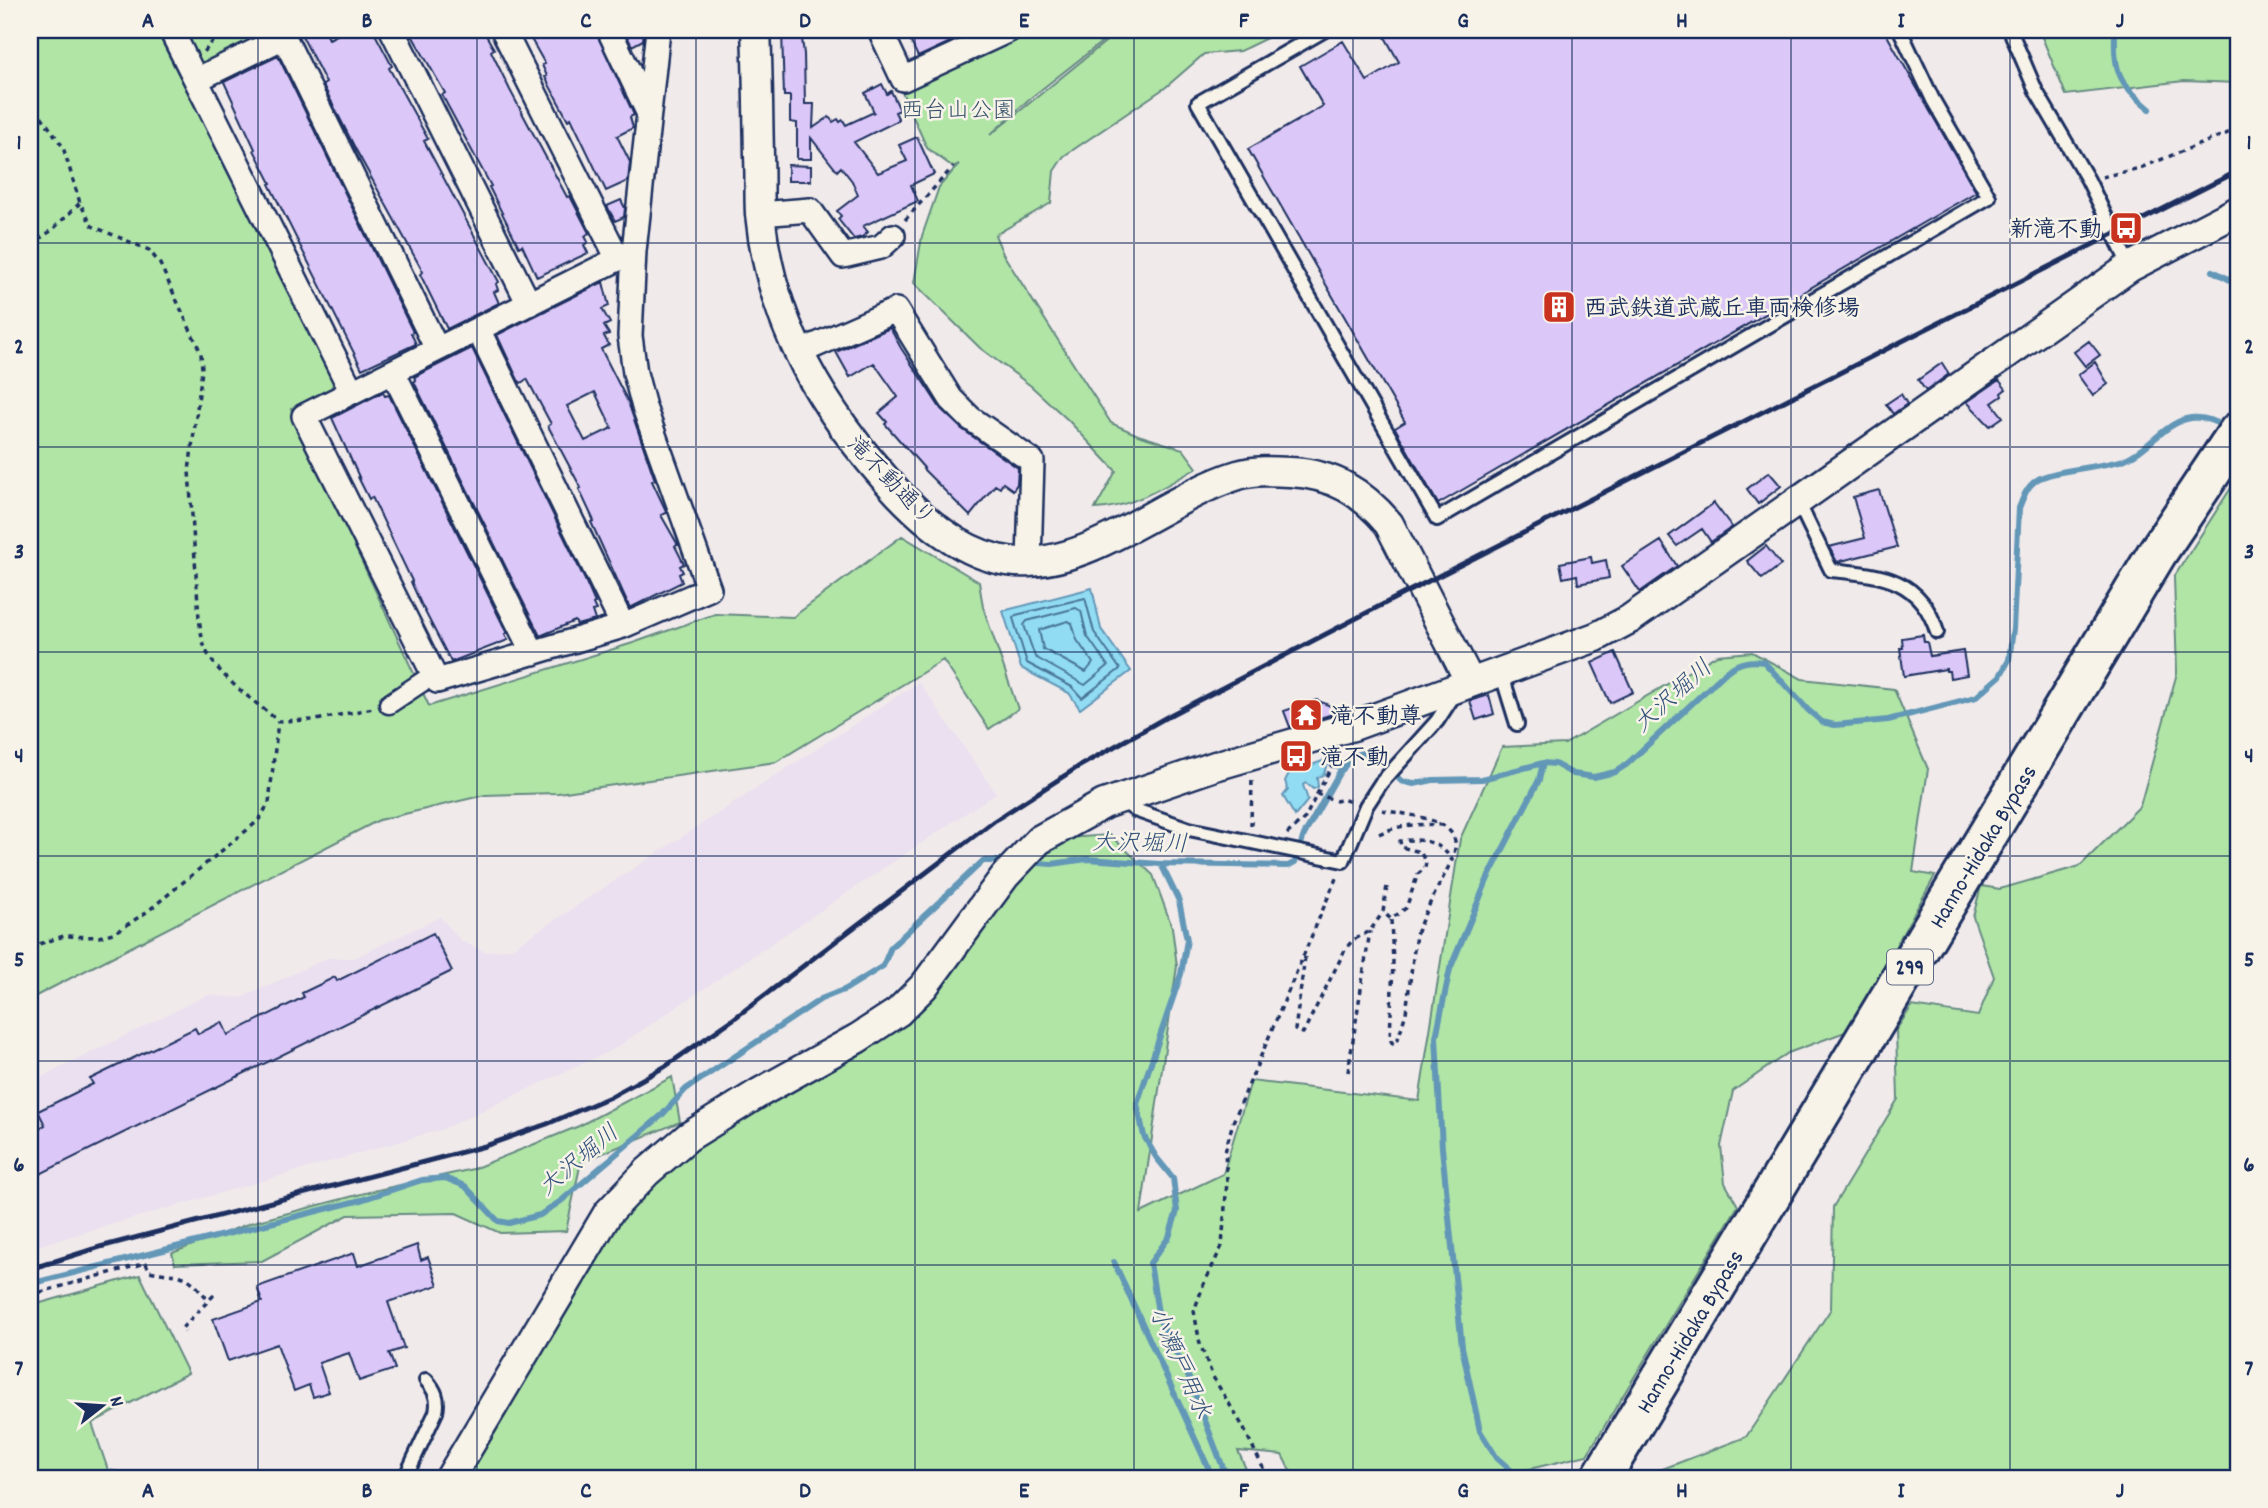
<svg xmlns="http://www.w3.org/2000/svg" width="2268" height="1508" viewBox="0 0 2268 1508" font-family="Dekko,'Klee One',sans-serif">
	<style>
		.built { fill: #eae0ef }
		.green { fill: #b1e5a6; stroke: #668a82; stroke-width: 2 }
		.water { fill: #91dcf2; stroke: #6297b7; stroke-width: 2 }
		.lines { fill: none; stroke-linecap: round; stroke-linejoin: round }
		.shore { stroke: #4a7499; stroke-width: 2 }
		.stream { stroke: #6297b7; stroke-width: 6 }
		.building { fill: #dbc7f8; stroke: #1b2f5e; stroke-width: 2; fill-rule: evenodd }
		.service-casing { stroke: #1b2f5e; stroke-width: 18 }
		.pedestrian-casing { stroke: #1b2f5e; stroke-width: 23 }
		.minor-casing { stroke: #1b2f5e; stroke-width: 28 }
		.tertiary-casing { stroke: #1b2f5e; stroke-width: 33 }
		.trunk-casing { stroke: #1b2f5e; stroke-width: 44 }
		.path { stroke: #1b2f5e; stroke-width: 3.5; stroke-dasharray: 5 5; stroke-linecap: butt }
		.service { stroke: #f7f3e8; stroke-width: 12 }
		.pedestrian { stroke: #f7f3e8; stroke-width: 18 }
		.minor { stroke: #f7f3e8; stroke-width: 23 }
		.tertiary { stroke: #f7f3e8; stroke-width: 28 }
		.trunk { stroke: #f7f3e8; stroke-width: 38 }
		.rail { stroke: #1b2f5e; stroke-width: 5 }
		.grid { fill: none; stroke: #1b2f5e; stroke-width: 2; stroke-opacity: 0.55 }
		.labels { text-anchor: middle; stroke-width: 5; stroke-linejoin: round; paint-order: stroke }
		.shield { fill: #f7f3e8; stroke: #5d6a87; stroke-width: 2 }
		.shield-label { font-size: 21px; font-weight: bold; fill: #1b2f5e }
		.park-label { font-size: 23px; fill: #39536c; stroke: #f7f3e8 }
		.poi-label { font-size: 23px; font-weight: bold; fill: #1b2f5e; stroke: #f7f3e8; text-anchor: start }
		.street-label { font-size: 23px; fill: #1b2f5e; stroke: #f7f3e8 }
		.water-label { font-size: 24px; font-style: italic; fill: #33527c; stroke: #f7f3e8 }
		.neatline { fill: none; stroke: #1b2f5e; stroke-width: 2.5 }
		.grid-label { font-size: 23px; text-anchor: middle; font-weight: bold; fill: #1b2f5e }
	</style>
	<rect width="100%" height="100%" fill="#f1eaeb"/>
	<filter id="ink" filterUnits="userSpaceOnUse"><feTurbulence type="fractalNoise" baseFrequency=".0143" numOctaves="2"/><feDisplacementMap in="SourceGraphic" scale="14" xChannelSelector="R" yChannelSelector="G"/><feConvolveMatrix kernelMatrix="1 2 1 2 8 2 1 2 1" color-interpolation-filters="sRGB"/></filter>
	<g filter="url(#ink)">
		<!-- built -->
		<path class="built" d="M919,682L996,793L614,1049L443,1129L30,1248V1083L207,995L241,998L327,958H354L440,917L461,941L486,952L512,948Z"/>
		<!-- green -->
		<path class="green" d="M30,30H156L334,379L331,390L291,409L429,706L633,643L715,614L793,617L902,536L979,582L983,607L1018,709L989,729L943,660L776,762L558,793L485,795L379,820L30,999Z
			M181,30H271L199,65Z
			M1031,30H1117L1028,100L990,135L1120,30H1275L1273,35L1240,51L1204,54L1166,87L1064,156L1054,171L1051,203L995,235L1003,254L1111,423L1138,435L1183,449L1197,468C1166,486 1130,508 1095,509L1116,471L1068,420L1031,386L980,348L914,283L922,236L939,187L959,164L953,167L927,148L902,92Z
			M2039,30H2238V83L2184,81L2066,95Z
			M2238,477V1478H1639L1746,1437L1831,1309L1833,1207L1898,1099L1896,1030L1912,1006L1978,1016L1994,977L1973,917L1981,886L2000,889L2080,866L2140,806L2177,673L2174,577Z
			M1752,652L1802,679L1894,689L1928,769L1913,872L1935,876L1848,1031L1788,1053L1733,1091L1721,1146L1725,1183L1738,1206L1587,1455L1526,1470L1520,1478H1294L1282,1455L1238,1451L1250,1478H459L647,1172L858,1038L1039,840L1110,835L1153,875L1172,927L1177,966L1141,1213L1223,1174L1251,1081L1419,1101L1460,839L1502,747L1565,744L1717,655Z
			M672,1077L680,1122L581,1162L566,1231L500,1233L456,1213L348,1215L262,1261L175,1264L172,1253L250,1223L373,1191L473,1169L579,1126Z
			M140,1275L188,1373L92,1423L108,1470L150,1478H30V1306Z"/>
		<!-- water -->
		<path class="water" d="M1092,588L1101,629L1131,671L1080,709L1069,693L1021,668L1003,611Z
			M1328,759L1324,774L1317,778L1318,787L1313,789L1306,783L1303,785L1308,800L1295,816L1283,796L1288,790L1285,781L1289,773Z"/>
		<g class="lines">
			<!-- shore -->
			<path class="shore" d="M1085,598L1094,632L1120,669L1082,698L1072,687L1027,663L1013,618L1016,615Z
				M1076,608L1081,611L1087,636L1108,666L1085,685L1035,657L1024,625L1027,621Z
				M1068,621L1072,623L1077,640L1093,663L1086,672L1043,649L1039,630Z"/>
			<!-- stream -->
			<path class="stream" d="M2115,30C2114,71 2117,82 2150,109
				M2213,271L2238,284
				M1328,762L1343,769
				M1038,863L1052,864L1087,859L1161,864L1288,866L1295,862L1304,835L1339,773L1353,756L1361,753L1376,754L1401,781L1414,784L1433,780L1482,779L1543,763L1555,764L1573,774L1594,777L1615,772L1626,765L1727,671C1739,662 1749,660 1764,662L1808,710L1822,722L1835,725L1888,720L1976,697L2000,676L2009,660L2013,629L2019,508C2023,498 2026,488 2035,481C2049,470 2103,467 2123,460C2147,451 2162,426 2186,419C2201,415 2214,420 2226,428
				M1161,864L1179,901L1187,940L1181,974L1137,1104L1144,1136L1156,1157L1173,1178L1177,1211L1169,1237L1150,1263L1159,1319L1186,1371L1227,1478
				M1114,1262L1213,1478
				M30,1284L361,1200L422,1180L445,1178L465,1186L498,1221L509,1223L540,1215L561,1201L662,1115L686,1089L821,999L846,989L883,966L891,947L983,861H998
				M1515,1474L1497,1458L1480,1431L1462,1347L1442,1148L1436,1037L1450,969L1488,878L1539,780L1543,763"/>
		</g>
		<!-- building -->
		<path class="building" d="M299,30H325L329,39L346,30H373L392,66L389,68L428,139L424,141L499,282L496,284L498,290L494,292L499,303L447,329L420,274L423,272L356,150L323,85L326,83Z
			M409,30H483L494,49L491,51L510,90L567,197L570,196L589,233L585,236L588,242L584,245L588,253L537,277L522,245L519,247L489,187L491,186L442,95L445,93Z
			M526,30H595L634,115L630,117L633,128L617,136L630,162L628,181L606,191L571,118L568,120L545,77L547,76L542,65L545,64Z
			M624,30H644L643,40L632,46Z
			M909,30H976L918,57L910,40L913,38Z
			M1381,30H1884L1976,192L1438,504L1395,428L1405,422L1248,149L1323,106L1300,66L1343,41L1367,81L1399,62Z
			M801,31L804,54L805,104H814L813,128L829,117L833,122L838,119L840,122L843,120L846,125L874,112L865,93L882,84L887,94L891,91L900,110L895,112L899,120L854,142L878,173L907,161L899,145L917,137L934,174L911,185L918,201L863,226L868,232L862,237L854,239L838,219L841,216L837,211L858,195L852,181L841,167L837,171L811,138V159H797V123L790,122V96H784L782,32Z
			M278,56L413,332L411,333L416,344L362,369L269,184L271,183L254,150L255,149L224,82Z
			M788,165L811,166V181H788Z
			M621,200L625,208L624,217L615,221L607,206Z
			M603,282L609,306L602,309L610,323L604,326L609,334L604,336L609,345L601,349L628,402L655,480L652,481L667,513L661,515L678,545L675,546L684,564L680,566L683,572L679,574L682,582L630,608L591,522L594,521L579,489L581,488L548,426L551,424L527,379L521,383L518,380L497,335ZM595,392L612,428L585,441L567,406Z
			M890,328L901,348L941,409L962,429L1018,468L1017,484L1013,490L1003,483L1000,488L995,485L970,516L923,469L924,468L885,424L887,422L879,413L898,397L874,363L850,377L836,352Z
			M2089,341L2100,355L2085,366L2074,352Z
			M472,348L585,580L595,603L593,604L596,610L592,611L595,620L577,625L575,621L540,636L414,382L416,380L414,377Z
			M2095,362L2108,384L2093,396L2078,375Z
			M1942,363L1949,374L1926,391L1918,380Z
			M1999,380L2006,389L2001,393L2002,396L1992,403L2003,417L1990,426L1967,402Z
			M383,392L385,396L389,395L507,633L505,634L508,640L451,662L421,604L411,582L412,581L372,497L369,499L358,477H359L332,418Z
			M1901,394L1907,404L1893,414L1886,404Z
			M1769,472L1781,486L1758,504L1747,489Z
			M1879,490L1897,547L1837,562L1829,547L1865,538L1853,497Z
			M1714,503L1732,527L1711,542L1702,529L1677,546L1669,536Z
			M1661,541L1677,566L1640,592L1622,566Z
			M1766,546L1781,565L1762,579L1747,561Z
			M1591,557L1592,563L1606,560L1609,578L1578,584L1577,575L1563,578L1560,563Z
			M1923,635L1924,642H1927L1930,656L1963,651L1967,675L1950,678L1949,671H1946V669L1904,676L1900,648H1903L1902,638Z
			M1615,652L1633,692L1610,703L1592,663Z
			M1489,695L1494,714L1476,720L1470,701Z
			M1316,700L1343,711L1290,727L1284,711Z
			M433,933L452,971L30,1179V1133L45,1125L38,1111L93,1084L90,1079L195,1028L198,1034L222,1022L228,1035L304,997L302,993L335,977L337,981Z
			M417,1245L421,1260L428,1257L438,1285L388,1302L404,1348L389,1353L395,1369L359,1381L349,1353L319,1363L329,1392L313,1397L309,1385L294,1391L277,1344L228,1361L213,1319L262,1302L257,1287L354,1253L358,1266Z"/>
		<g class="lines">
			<defs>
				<path id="service" d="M1325,30L1198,103L1437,519L1989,197L1933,100L1900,30
					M2010,30L2036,91L2088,180L2130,267
					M1798,502L1831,570C1880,575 1920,577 1937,632
					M1501,672L1517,724
					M1121,800L1135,810L1189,829L1343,861L1366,806L1381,783L1437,721L1454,695
					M405,1478L436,1412C439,1399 435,1390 426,1380"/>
				<path id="pedestrian" d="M389,704L434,674"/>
				<path id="minor" d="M171,30L352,392
					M392,30L529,304
					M503,30L618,259
					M609,30L648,112
					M880,30L903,79L1009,30
					M196,80L284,37L437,349
					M760,214L810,210L843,256L881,247L893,236
					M634,251L304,416L437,681L623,626L709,589L644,407L635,373L630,336L634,251L658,30
					M478,329L623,626
					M798,353L896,310L951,399L970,418L1032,461L1029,562
					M393,372L533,653"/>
				<path id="tertiary" d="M756,30C758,72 758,114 759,156C760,176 759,195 760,214C771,326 824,413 898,493C932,529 977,565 1029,562C1101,559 1170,496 1238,475C1254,470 1273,471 1290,472C1333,474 1362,492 1389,524L1470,682
					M450,1478L608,1213L647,1172L688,1137L759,1093L858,1038L898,1012L924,986L1005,876L1039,840L1104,804L1215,766L1353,726L1596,637L1630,619L1687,579L2130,267L2238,211"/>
				<path id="trunk" d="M1601,1478L2157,553L2238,432"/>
			</defs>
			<!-- service casing -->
			<use href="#service" class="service-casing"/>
			<!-- pedestrian casing -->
			<use href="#pedestrian" class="pedestrian-casing"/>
			<!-- minor casing -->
			<use href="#minor" class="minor-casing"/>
			<!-- tertiary casing -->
			<use href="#tertiary" class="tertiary-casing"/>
			<!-- trunk casing -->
			<use href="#trunk" class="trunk-casing"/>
			<!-- path -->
			<path class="path" d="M204,52L222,30
				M30,100L63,147L80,203L92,226L149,250L160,264L201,353L202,370L189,471L199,618C201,631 202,645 209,656C225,682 255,701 278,721L316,720L373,708
				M2102,177L2140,168L2238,129
				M905,220L953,167
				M30,245L51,231L80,203
				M1317,794L1337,756
				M1382,810C1401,814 1447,817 1454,838C1457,845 1454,853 1452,860C1440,841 1422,838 1400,841L1401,847L1420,852L1426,862L1425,868L1418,874L1406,908L1391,919L1383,912L1387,886
				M1251,826L1252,778
				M1287,834L1305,818L1317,794L1337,801L1342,799L1351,802
				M1379,834C1401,824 1418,824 1442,825
				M1391,920L1393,962L1390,1039L1393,1044L1397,1042L1406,1013L1416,934L1424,915L1452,860
				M30,947L64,936L99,937L116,932L148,911L258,821L269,803L278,721
				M1305,957L1295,1030L1303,1033L1346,948L1353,940L1370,931L1383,912
				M1348,1072L1370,931
				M30,1295L146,1263L149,1271C181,1278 183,1269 205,1296H213L182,1328L185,1332
				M1268,1478L1242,1425L1213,1377L1200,1344L1194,1311L1203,1286L1222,1246L1227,1181L1225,1152L1233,1122L1337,876"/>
			<!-- service -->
			<use href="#service" class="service"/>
			<!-- pedestrian -->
			<use href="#pedestrian" class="pedestrian"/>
			<!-- minor -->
			<use href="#minor" class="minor"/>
			<!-- tertiary -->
			<use href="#tertiary" class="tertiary"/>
			<!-- trunk -->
			<use href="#trunk" class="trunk"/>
			<!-- rail -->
			<path class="rail" d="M30,1269L100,1247L485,1146L547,1124L610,1097L666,1066L732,1020L994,821L1078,767L1172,714L1401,595L2238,171"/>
		</g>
	</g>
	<!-- grid -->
	<path class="grid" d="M258,30V1478M477,30V1478M696,30V1478M915,30V1478M1134,30V1478M1353,30V1478M1572,30V1478M1791,30V1478M2010,30V1478M30,243H2238M30,447H2238M30,652H2238M30,856H2238M30,1061H2238M30,1265H2238"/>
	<!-- icons -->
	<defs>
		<symbol id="bus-square" viewBox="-11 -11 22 22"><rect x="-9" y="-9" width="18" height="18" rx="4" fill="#c8321e" stroke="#f7f3e8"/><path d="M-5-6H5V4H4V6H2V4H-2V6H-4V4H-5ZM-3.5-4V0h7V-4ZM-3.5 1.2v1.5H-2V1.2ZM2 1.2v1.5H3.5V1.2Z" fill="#fff"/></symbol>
		<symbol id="building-square" viewBox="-11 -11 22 22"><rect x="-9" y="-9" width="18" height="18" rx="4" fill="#c8321e" stroke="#f7f3e8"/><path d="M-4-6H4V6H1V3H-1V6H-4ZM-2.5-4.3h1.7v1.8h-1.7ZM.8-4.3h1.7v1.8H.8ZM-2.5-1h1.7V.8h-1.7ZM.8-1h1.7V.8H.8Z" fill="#fff"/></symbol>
		<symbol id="temple-square" viewBox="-11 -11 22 22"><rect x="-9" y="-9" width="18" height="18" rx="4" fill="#c8321e" stroke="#f7f3e8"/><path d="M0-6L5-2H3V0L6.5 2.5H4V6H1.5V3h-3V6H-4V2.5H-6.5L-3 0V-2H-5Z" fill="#fff"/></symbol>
	</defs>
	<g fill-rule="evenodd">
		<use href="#bus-square" x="2107" y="209" width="38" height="38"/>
		<use href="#building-square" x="1540" y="288" width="38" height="38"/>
		<use href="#temple-square" x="1287" y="696" width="38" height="38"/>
		<use href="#bus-square" x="1277" y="737" width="38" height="38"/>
	</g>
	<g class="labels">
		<!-- shield labels -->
		<rect class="shield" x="1887" y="949.5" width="46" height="35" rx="5"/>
		<g class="shield-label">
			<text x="1910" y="974">299</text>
		</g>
		<!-- park labels -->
		<g class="park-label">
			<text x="958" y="117">西台山公園</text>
		</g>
		<!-- poi labels -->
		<g class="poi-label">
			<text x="2102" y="236" text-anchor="end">新滝不動</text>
			<text x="1584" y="315">西武鉄道武蔵丘車両検修場</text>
			<text x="1330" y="723">滝不動尊</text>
			<text x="1320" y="764">滝不動</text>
		</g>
		<!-- street labels -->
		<g class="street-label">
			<text transform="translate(892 480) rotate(46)" y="8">滝不動通り</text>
			<text transform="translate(1982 846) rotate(-59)" y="8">Hanno-Hidaka Bypass</text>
			<text transform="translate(1689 1331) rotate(-59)" y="8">Hanno-Hidaka Bypass</text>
		</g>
		<!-- water labels -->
		<g class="water-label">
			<text transform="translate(1672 695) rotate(-42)" y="8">大沢堀川</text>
			<text transform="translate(1140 842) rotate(1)" y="8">大沢堀川</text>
			<text transform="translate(578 1159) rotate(-40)" y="8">大沢堀川</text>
			<text transform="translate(1181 1362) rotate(66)" y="8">小瀬戸用水</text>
		</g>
	</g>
	<!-- margin -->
	<rect width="2268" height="1508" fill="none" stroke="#f7f3e8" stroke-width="77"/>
	<!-- north arrow -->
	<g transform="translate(102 1406) rotate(73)" stroke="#f7f3e8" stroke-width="5" paint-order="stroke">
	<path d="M0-5L12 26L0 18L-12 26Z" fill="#1b2f5e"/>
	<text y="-10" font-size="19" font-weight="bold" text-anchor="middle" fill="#1b2f5e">N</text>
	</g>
	<rect x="38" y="38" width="2192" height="1432" class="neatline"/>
	<g class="grid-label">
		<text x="148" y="27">A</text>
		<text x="367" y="27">B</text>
		<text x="586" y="27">C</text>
		<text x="805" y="27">D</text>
		<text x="1024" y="27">E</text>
		<text x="1244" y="27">F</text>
		<text x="1463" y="27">G</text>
		<text x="1682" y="27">H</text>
		<text x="1901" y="27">I</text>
		<text x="2120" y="27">J</text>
		<text x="19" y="149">1</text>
		<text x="2249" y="149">1</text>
		<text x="19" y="353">2</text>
		<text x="2249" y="353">2</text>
		<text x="19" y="558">3</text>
		<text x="2249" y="558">3</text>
		<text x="19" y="762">4</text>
		<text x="2249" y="762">4</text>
		<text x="19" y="966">5</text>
		<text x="2249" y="966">5</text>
		<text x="19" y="1171">6</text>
		<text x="2249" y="1171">6</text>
		<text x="19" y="1375">7</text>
		<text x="2249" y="1375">7</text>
		<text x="148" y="1497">A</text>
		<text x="367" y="1497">B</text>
		<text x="586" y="1497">C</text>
		<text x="805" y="1497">D</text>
		<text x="1024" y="1497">E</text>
		<text x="1244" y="1497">F</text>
		<text x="1463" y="1497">G</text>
		<text x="1682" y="1497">H</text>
		<text x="1901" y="1497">I</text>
		<text x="2120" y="1497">J</text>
	</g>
</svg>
